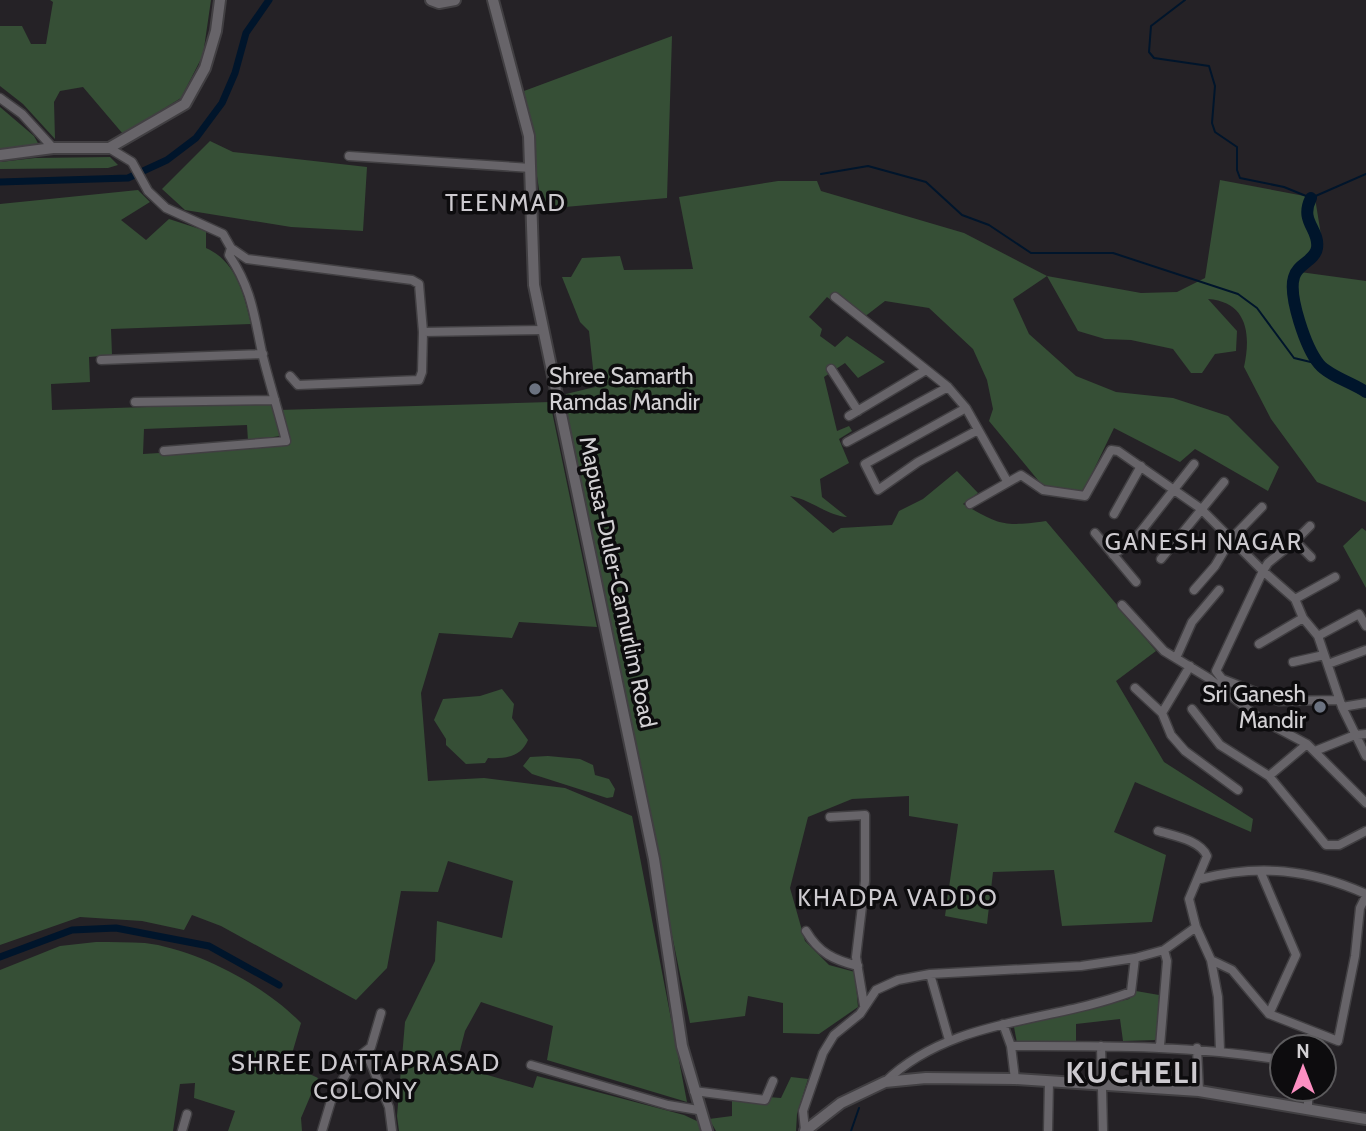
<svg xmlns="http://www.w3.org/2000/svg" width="1366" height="1131" viewBox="0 0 1366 1131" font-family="Cabin,sans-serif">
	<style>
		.green { fill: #364f36 }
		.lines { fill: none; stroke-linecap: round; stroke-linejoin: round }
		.stream { stroke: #00152b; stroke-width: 2 }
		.canal { stroke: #00152b; stroke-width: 7 }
		.river { stroke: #00152b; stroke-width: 12 }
		.street-casing { stroke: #413f42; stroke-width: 11 }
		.secondary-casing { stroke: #413f42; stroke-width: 14 }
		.street { stroke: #676469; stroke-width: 8 }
		.secondary { stroke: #676469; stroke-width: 10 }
		.worship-dot { fill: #6b7280; stroke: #0d0c0e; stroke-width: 2.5 }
		.labels { text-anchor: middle; stroke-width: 7; stroke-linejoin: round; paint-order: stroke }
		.poi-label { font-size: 23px; fill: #d3d1d4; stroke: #0d0c0e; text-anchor: start }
		.street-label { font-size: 23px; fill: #d3d1d4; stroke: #0d0c0e }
		.neighbourhood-label { font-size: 24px; letter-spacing: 2px; fill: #cdcacf; stroke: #0d0c0e }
		.district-label { font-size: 30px; font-weight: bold; letter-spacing: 2px; fill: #cdcacf; stroke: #0d0c0e }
	</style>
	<rect width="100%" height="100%" fill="#252226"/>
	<!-- green -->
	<path class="green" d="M50,0H211L203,55L181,98L123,134L83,87L60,91L54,102L55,139L23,104L0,86V26H22L31,44H46L53,2Z
		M672,36L667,198L542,209L524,91Z
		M0,107L34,136L39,145L0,149Z
		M210,141L233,152L367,167L363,231L291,227L185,210L162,189Z
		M110,157L118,165L108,168L0,169V162L35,158Z
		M1220,180L1315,198L1321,235L1319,256L1300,272L1366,281V502L1317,482L1271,419L1244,367C1251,335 1248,302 1208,299L1237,331L1236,351L1215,354L1202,373H1191L1173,349L1131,340L1105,339L1078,331L1047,276L1013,299L1029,334L1076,376L1116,392L1173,398L1228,416L1279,467L1268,491L1195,449L1180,462L1114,428L1083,492L1042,485L989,421L993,409L987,380L973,349L929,308L885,301L859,321L827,297L809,317L822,329L820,336L835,347L847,336L885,362L858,378L845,363L824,377L837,431L849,426L852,431L839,439L849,463L820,479L822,497L847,517C828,516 810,499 790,496L833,533L841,528L892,525L899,511L923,499L957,471L978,493L963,504C1000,525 1003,527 1046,521L1156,651L1116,681L1164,762L1253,819L1251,832L1135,782L1114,832L1166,855L1152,922L1062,926L1054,870L993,872L987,924L945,916L958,824L909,816V796L852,799L808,817L790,888L805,941L829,965L855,972L858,1007L819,1034L783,1033V1003L748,996L745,1016L690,1023L563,403L566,394L595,387L589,331L580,322L562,277H571L582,258L620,256L624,270L693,269L679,197L778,181H817L821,191L964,233L1047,276L1141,293L1177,292L1205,278Z
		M138,190L150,202L121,220L146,240L169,219L206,231V248C236,261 244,294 251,324L111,329L112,355L89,357L90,382L51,384L52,410L271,403L280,436L248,441L247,425L144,429L143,454L290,445L278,410L550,402L597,627L519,622L512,638L439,633L421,693L428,781L484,778L565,788L632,816L687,1102L547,1060L553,1026L481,1002L465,1031L456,1066L533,1088L537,1076L684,1115L701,1123L705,1131H399L397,1116L405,1022L435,961L437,921L502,938L513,881L448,861L438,892L401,891L387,968L356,1000L221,926L192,915L184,930L142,921L80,917L0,945V204Z
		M1362,528L1366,531V588L1343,546Z
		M502,689L514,704L512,718L528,740C521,757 505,759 488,758L485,763L466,764L446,745V739L434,720L443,699L480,696Z
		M548,756L580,759L593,765L595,775L609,779L615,789L613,797L607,798L532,774L523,766L530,757Z
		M96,942C112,942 129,942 145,943C196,949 266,986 301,1023L289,1064L318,1078L301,1118L302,1131H228L235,1111L194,1098L195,1083L180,1084L173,1131H0V970L60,946Z
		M1136,991L1159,995L1157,1040L1123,1041L1120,1019L1076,1024V1042L1017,1043L1014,1027L1129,999Z
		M791,1077L808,1079L797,1114L796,1131H716L709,1119L732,1116V1094L781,1098Z"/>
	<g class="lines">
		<!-- stream -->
		<path class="stream" d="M1185,0L1151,26L1149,52L1154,58L1209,66L1215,86L1212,123L1215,132L1237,147V170L1240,178L1284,187L1311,198L1366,174
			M821,174L868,166L926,182L962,215L989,225L1031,253H1113L1238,294L1257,308L1294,358L1319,364
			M851,1131L859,1108"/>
		<!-- canal -->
		<path class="canal" d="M0,182L128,178L167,160L196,138L222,103L235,73L246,33L269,0
			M0,957L72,930L116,928L209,946L279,985"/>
		<!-- river -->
		<path class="river" d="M1311,198C1299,222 1320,229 1317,248C1315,261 1297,264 1294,277C1288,296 1306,348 1319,364C1329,376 1353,383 1366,392"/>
		<defs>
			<path id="street" d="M0,98L22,114L53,148
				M109,148L132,162L148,191L166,208L223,234L231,248L229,255C253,291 254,317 263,357C270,385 279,413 286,441L164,451
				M349,156L531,168
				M231,248L247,259L412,280L419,284L423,332L543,330
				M835,297L948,387L966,408L1007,481
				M101,360L263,354
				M831,369L858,411
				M290,376L298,385L419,380L422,372L423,332
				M135,402L275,400
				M966,408L865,464L878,490L918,462L978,430
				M849,416L926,370
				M847,442L948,387
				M970,504L1021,475L1043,490L1085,496L1111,450L1118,451L1200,508L1263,571L1295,599L1303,618L1318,636L1342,707L1366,756
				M1114,514L1141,466
				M1095,533L1136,582
				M1295,541L1310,526
				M1113,555L1135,539L1194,464
				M1311,557L1295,541L1268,563L1263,571L1216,671L1222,679L1279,701L1339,700
				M1161,559L1224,482
				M1194,590L1215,566L1231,539L1262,507
				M1295,599L1335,577
				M1122,605L1164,651L1210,679L1260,719L1307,744L1366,803
				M1318,636L1359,614L1366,626
				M1259,644L1303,618
				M1176,658L1192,622L1219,590
				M1293,662L1324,655
				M1328,664L1366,650
				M1135,688L1162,713L1171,735L1185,751L1238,790
				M1342,707L1366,703
				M1192,709L1220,745L1269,776L1326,845H1339L1366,831
				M1162,713L1190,666
				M1315,751L1355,735L1366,734
				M1269,776L1307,744
				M830,817L865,815V881L856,957L864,1005
				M1158,831C1174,836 1200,840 1207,856L1189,899L1196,927L1211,960L1218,997L1220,1050
				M1261,873L1296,955L1269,1014
				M1200,879C1259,864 1310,869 1366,894
				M806,931C819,953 834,960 858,966
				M1211,960L1232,970L1269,1014L1338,1041L1355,956L1360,908L1366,896
				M930,974L949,1040
				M1003,1024L1011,1046L1015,1079
				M1011,1046C1103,1046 1191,1045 1282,1060
				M1101,1046L1103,1131
				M1160,1046L1167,961L1164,950
				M1310,1047L1311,1031
				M1197,1048L1199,1091
				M366,1052L389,1107L392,1131
				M531,1065L668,1105L698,1110
				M885,1082C951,1018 1049,1023 1131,992L1135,958
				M1308,1089V1109
				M694,1091L765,1100L773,1081
				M805,1130L803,1111L823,1053L834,1035L860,1014L876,990L898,980L930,974L1081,966L1135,958L1164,950L1196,927
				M182,1131L187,1114
				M322,1131L331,1101L353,1061L371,1047L381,1013
				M1048,1131L1049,1081"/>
			<path id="secondary" d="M431,0L439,3L455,0
				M493,0L529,136L534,285L654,859L682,1046L707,1131
				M0,155L53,148H109L185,104L205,68L216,31L220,0
				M805,1131L841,1103L885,1082L926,1078L1015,1079L1199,1091L1366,1119"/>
		</defs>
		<!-- street casing -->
		<use href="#street" class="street-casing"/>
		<!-- secondary casing -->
		<use href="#secondary" class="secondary-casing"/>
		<!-- street -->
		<use href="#street" class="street"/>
		<!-- secondary -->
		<use href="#secondary" class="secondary"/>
	</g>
	<!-- markers -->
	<g class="worship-dot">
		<circle cx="535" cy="389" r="7"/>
		<circle cx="1320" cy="707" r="7"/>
	</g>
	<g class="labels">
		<!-- poi labels -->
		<g class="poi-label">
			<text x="549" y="384">Shree Samarth<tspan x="549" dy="26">Ramdas Mandir</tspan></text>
			<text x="1306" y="702" text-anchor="end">Sri Ganesh<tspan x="1306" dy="26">Mandir</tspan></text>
		</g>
		<!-- street labels -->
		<g class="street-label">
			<text transform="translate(618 582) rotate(78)" y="8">Mapusa-Duler-Camurlim Road</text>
		</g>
		<!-- neighbourhood labels -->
		<g class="neighbourhood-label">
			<text x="506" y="211">TEENMAD</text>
			<text x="1204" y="550">GANESH NAGAR</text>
			<text x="898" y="906">KHADPA VADDO</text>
			<text x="366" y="1071">SHREE DATTAPRASAD<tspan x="366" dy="28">COLONY</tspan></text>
		</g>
		<!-- district labels -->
		<g class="district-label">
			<text x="1133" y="1083">KUCHELI</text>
		</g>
	</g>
	<!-- north arrow -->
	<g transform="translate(1303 1068)"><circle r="33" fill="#0d0c0e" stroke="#5c5b5d" stroke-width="2"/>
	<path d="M0-5L12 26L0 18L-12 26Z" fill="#fc8fc2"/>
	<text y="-10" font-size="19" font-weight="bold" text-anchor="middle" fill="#d3d1d4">N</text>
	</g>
</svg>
